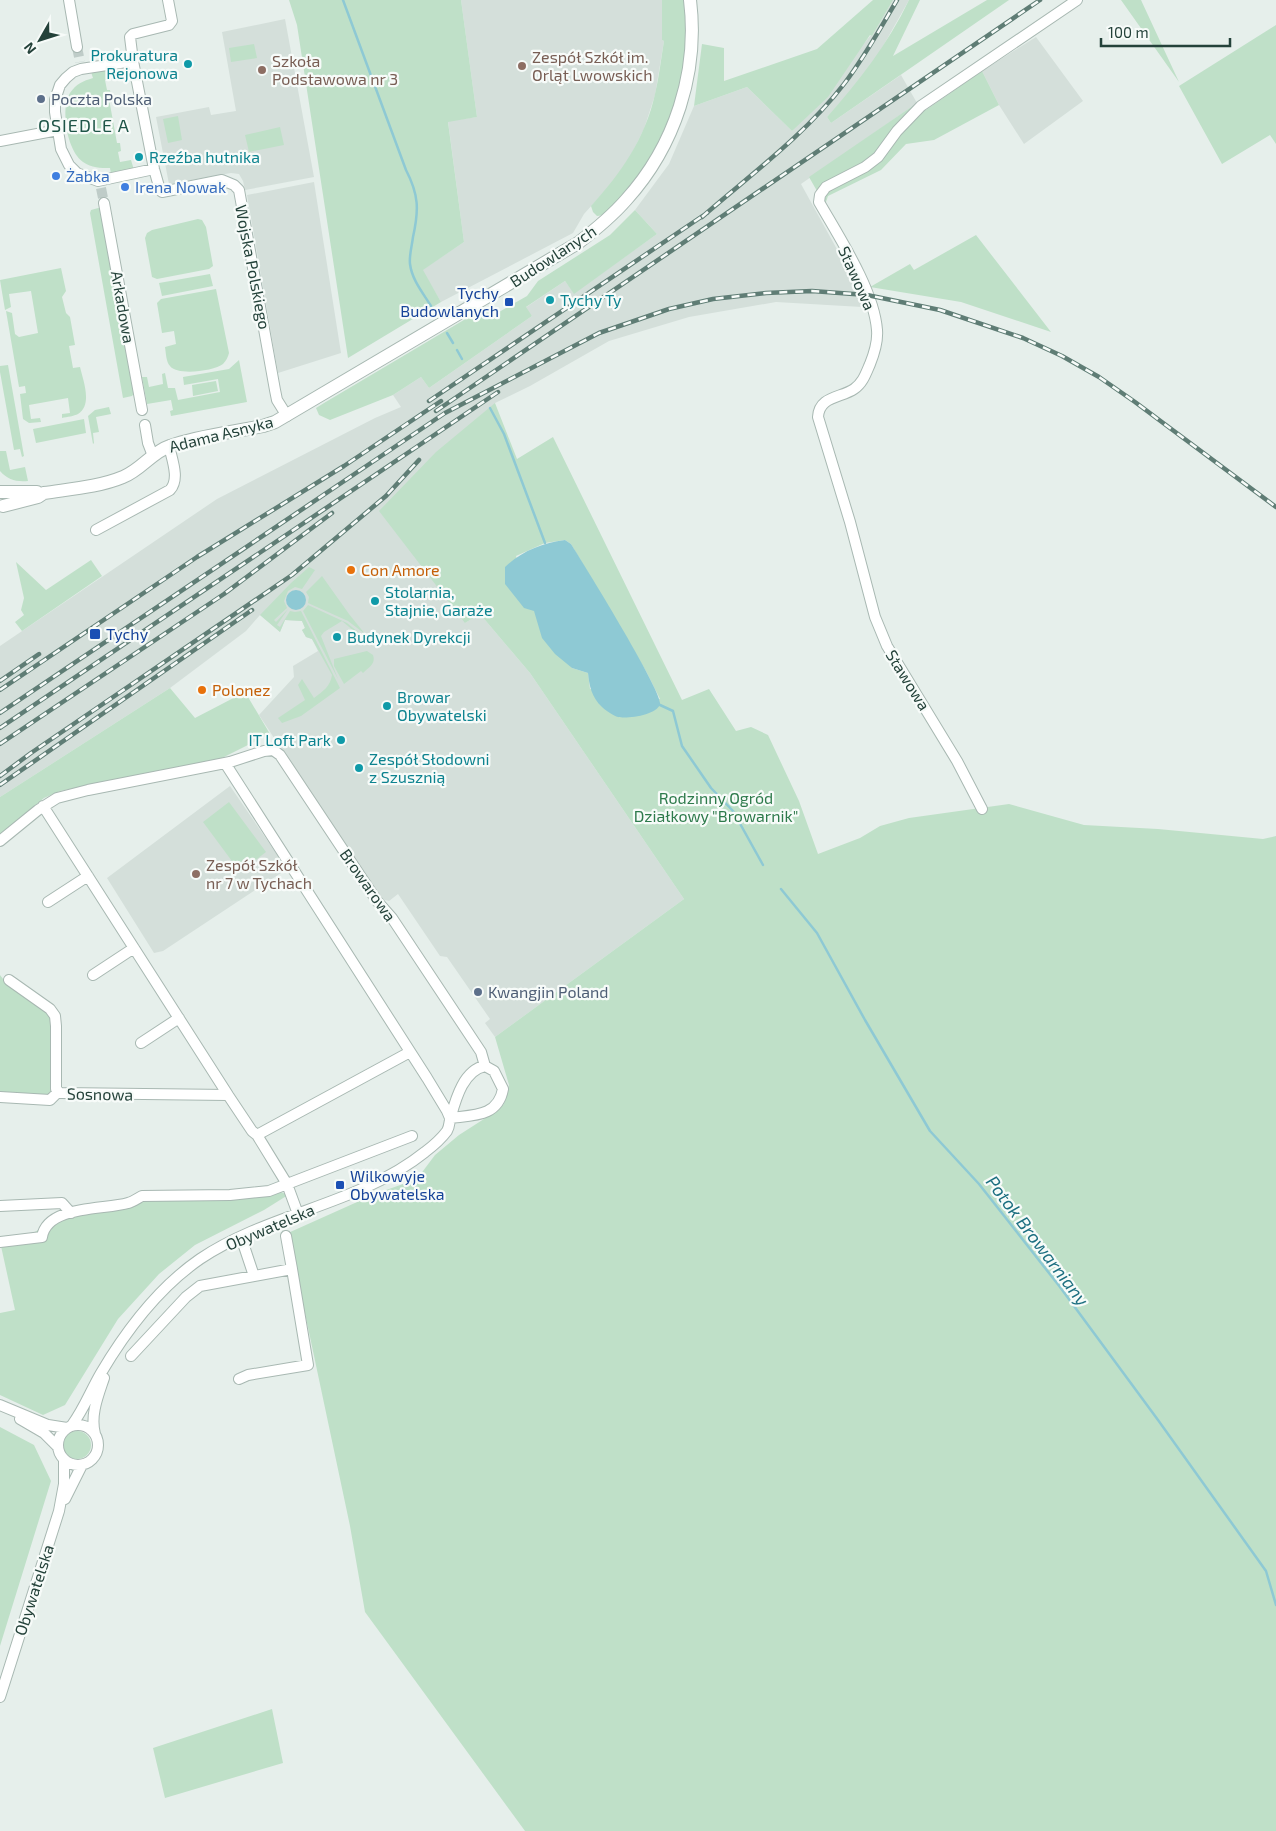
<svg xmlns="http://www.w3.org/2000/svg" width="1276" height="1831" viewBox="0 0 1276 1831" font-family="'Exo 2',sans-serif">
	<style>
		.built { fill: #d4dfda }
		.green { fill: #bfe0c8; fill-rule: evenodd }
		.water { fill: #8ec9d4 }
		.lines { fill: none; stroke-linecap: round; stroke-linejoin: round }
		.stream { stroke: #8ec9d4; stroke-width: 2.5 }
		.minor-tunnel { stroke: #bfccc8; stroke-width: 10; stroke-dasharray: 10 5; stroke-linecap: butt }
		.minor-casing { stroke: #a8b8b2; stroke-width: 12 }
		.tertiary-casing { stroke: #a8b8b2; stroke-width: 14 }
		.minor { stroke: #fff; stroke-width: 10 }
		.tertiary { stroke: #fff; stroke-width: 12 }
		.rail-casing { stroke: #5f7d75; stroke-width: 4.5 }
		.rail { stroke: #f7fbf9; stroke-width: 2.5; stroke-dasharray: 8; stroke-linecap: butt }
		.culture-dot { fill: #0f9aa8; stroke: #f7fbf9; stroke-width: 2 }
		.education-dot { fill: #8d6e63; stroke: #f7fbf9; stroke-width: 2 }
		.service-dot { fill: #5c6f8a; stroke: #f7fbf9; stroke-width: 2 }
		.shop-dot { fill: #3f7fe0; stroke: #f7fbf9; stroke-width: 2 }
		.transit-dot { fill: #1a4fb4; stroke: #f7fbf9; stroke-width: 2 }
		.food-dot { fill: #e8710a; stroke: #f7fbf9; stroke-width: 2 }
		.labels { text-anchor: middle; stroke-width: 4.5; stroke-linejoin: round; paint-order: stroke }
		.culture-label { font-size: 16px; fill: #0d838f; stroke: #f7fbf9; text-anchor: start }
		.education-label { font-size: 16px; fill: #785e54; stroke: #f7fbf9; text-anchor: start }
		.service-label { font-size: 16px; fill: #4e5e75; stroke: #f7fbf9; text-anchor: start }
		.shop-label { font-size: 16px; fill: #366cbe; stroke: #f7fbf9; text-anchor: start }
		.street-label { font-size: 16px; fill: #24423a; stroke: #f7fbf9 }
		.transit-label { font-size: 16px; fill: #164399; stroke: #f7fbf9; text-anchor: start }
		.food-label { font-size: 16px; fill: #c56008; stroke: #f7fbf9; text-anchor: start }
		.park-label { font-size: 16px; fill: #2d7a4b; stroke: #f7fbf9 }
		.neighbourhood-label { font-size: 18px; letter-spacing: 1px; fill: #1f5548; stroke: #f7fbf9 }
		.water-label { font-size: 18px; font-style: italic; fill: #1c6f80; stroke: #f7fbf9 }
	</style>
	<rect width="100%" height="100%" fill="#e6efeb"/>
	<!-- built -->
	<path class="built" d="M461,0H662V40L664,41L655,95L644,129L628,161L611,184L584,214L573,233L441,302L422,270L464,242L448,121L477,117Z
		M893,0H909L878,55L851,91L827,117L831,123L901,75L917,103L801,184L855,282L862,307L776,302L689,317L609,341L530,386L495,403L465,623L480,614L530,673L684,899L495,1037L485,1023L490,1019L447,957L440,956L398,894L389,901L381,899L377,895L259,715L294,677L293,666L318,651L312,639L306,637L302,630L305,628L302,621L285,620L280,632L260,615L246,631L170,688L0,797V646L217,499L375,418L401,407L393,395L421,377L429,388L532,316L525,308L565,281L574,293L657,234L635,210L669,164L694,106L747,87L792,131L871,35L872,36Z
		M285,19L314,177L245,190L243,181L239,174L231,173L169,184L156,117L209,107L211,115L236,111L222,32Z
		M1036,37L1083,101L1024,144L999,105L982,71Z
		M314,182L341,353L278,373L247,195Z
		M230,786L287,869L163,951L154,953L107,878Z"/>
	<!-- green -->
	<path class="green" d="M289,0H461L477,117L448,122L464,242L423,270L441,302L348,358L297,25Z
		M662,0H684C693,69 670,136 628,189C620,199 610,215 597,216L593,212L591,206C621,173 645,139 655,94C659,77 661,59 664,41L662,40Z
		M873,0H893L872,36L870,35L828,97L792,131L747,87L694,106L702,44L724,48V81L817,49Z
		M909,0H920L893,56L987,0H1009L831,123L827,117C859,81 888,44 909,0Z
		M1121,0H1141L1179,82Z
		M1276,25V144L1270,135L1222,164L1179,86Z
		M254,44L257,58L231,62L229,48Z
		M113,67L116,78L105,80L107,90H110L111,98L109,99L117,143H120L121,151L118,152L120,162L131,160L134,170L111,174L110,168C100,168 92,168 83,162C67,151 60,109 70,93C76,84 83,81 93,78L91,72Z
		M982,71L999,105L934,140L906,144L881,170L828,196L825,205L809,177L917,103L926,110Z
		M178,116L182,140L168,143L163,119Z
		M280,127L284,145L249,152L245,135Z
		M102,207L135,392L132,396L123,398L90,213L91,210Z
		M635,210L657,234L574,294L565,281L526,307L532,316L429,388L421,377L393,395L330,420L319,415L316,408L324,403L479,311L499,312L527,296L538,281L610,235Z
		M198,219L202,220L206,227L213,266L209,269L157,279L152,277L145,238L147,233L152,230Z
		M976,235L1051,332L961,302L870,287L910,264L914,270Z
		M61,268L66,291L62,297L66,313L70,317L75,345L69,346L73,368L80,367C83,380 93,405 78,414C74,416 67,417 62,418V414L70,413L68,398L29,405L31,419L40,418L41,422L29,423L23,419L20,394L26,393L25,386L19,387L6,311L12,313L15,334L19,337L38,333L31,291L9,294L11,307L5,310L0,280Z
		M210,274L213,286L162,296L159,283Z
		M216,289L229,353C228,357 226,361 223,364C214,371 177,376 170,366C166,362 166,353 165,347L176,344L174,331L162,333L157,303L161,299Z
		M239,360L247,402L171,416L170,411L173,410L171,400L147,404L142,377H147L149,387L163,384L162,374L165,373L168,388H175L178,400L220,392L218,379L184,385L183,377L229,369Z
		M8,365L24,456L22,457L20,449L14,450L0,372V366Z
		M216,381L218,391L193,396L192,385Z
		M495,403L517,459L553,437L682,700L709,689L736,731L751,727L768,735L799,801L818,854L860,838L880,826L909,818L1009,804L1084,825L1158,829L1263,839L1276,836V1831H525L365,1612L350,1526L288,1233L375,1194L417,1179L435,1155L459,1135L498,1110L504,1104L509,1085L495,1037L684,899L530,673L480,614L465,623L379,511L436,452ZM565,540L571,544L647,673L660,699L590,689L588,673L572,668L538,621L516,556L545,543Z
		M109,407L111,414L96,417L99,432L93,433L94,443L93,444L88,416L95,410Z
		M84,419L86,433L36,443L33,429Z
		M0,451H6L10,470L25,467L28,481C16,482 8,480 0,471Z
		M91,560L102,576L22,631L15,622L24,615L21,610L24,598L16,562L46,590Z
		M309,567L315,570L302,589L295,587L288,591L284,601L287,608L274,620L276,622L288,609L277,625L280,627L290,611L295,612L301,611L340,688L301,716L282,723L278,718L305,700L298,685L302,679L314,698C323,691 330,687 332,675L312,639L306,637L302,630L305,628L302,621L285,620L280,632L260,615L291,583Z
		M322,576L349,614L365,634L348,621L308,603L309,597L306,592Z
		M308,605L347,623L363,636L361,637L342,621L324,632L321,636L338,679L303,611Z
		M367,651L373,655C376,664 369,667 363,673L361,671L344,684L334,666V659Z
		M170,688L195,718L245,692L270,734L220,759L60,791L44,798L0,835V797Z
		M229,802L266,852L240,872L203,822Z
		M0,975L7,984L46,1011L51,1017L54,1103H0Z
		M281,1192L288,1195L264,1210L195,1245L159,1274L118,1319L65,1405L43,1415L0,1395V1313L15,1310L1,1246L31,1234L60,1218L140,1201L230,1200Z
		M0,1427L34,1445L51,1481L0,1646Z
		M63 1445a14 14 0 1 1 28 0a14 14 0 1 1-28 0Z
		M272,1709L283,1763L165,1798L153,1748Z"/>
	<!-- water -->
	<path class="water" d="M565,540L571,544C583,563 663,692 660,704C657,715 628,719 618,717C614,716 605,710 602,707C592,698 589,685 588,673L572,668L555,654L542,638L534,611L524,608L505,584V567C522,551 542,543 565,540Z
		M286 600a10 10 0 1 1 20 0a10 10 0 1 1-20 0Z"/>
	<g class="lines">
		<!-- stream -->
		<path class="stream" d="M343,0L406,170C419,195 419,210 413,237C412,246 409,255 410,264C412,280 423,293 431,306
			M447,333L453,343
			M457,350L462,359
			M490,408L504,434L545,543
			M660,705L673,711L682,746L711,788L733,811L763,865
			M781,889L817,933L865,1020L930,1131L979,1184L1060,1287L1158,1420L1266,1571L1276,1605"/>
		<!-- minor-tunnel -->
		<path class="minor-tunnel" d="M77,47L80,62
			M101,188L104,203"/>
		<defs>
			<path id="minor" d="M69,0L77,47
				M133,61L130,37L133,34L169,25L172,21L168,0
				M0,141L58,130
				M154,169L98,181L77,173L69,165L61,149L55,112V100L60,85L66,78L73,72L81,69L133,61L154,169L160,190L162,192L222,180L234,185L239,190L275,390L277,400L287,416
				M104,203L142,410
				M145,425L148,443L153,456
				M96,530L170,490C180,479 172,460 169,446
				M225,763L427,1078L447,1111L450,1118
				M43,806L228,1095
				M982,809L957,761L887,646L875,617L850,522L818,417C819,396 841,398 854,389C863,383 866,373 870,364C874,354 878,341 877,330C874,290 839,237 819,202L820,195L826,187L865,167L878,157L897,131L921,106L1077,0
				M0,841L38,810L57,798L88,790L230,762L264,751L273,750L280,755L377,901L392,918L481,1052L485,1066
				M48,902L88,876
				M93,975L134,948
				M9,980L50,1009L55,1016L56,1026V1089L60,1093L228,1095L252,1131L257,1135L410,1052
				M141,1043L179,1018
				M0,1097L50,1100L58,1092
				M257,1135L287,1184L298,1214
				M0,1206L62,1203L71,1213
				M286,1236L292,1269
				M0,1242L42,1237C47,1205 105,1210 128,1203C133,1202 138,1198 142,1196L230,1195L269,1191L412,1136
				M131,1356L186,1297L200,1286L254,1276L241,1237
				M239,1379L248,1375L308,1365L292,1269L254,1276
				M0,1405L48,1425L67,1428
				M20,1419L44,1433L58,1447
				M58 1445a20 20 0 1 1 40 0a20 20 0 1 1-40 0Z
				M72,1425C84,1409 91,1390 101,1373C127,1329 158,1288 200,1259C270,1212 359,1205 425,1152C433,1146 441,1139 447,1131C450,1126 449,1121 451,1116C456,1098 464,1070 485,1066L494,1071L503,1089C498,1117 473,1115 450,1118
				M95,1434C90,1415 98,1396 104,1378
				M65,1499L82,1465
				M0,1697L59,1511L64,1484V1459"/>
			<path id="tertiary" d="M1,492H37
				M3,506L38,497L44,493C70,489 99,487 123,477C141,470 152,452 170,446C197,436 234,432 263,426L275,422L578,243C595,230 612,216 626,200C675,146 699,72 690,0"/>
		</defs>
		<!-- minor casing -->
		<use href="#minor" class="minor-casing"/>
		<!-- tertiary casing -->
		<use href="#tertiary" class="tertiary-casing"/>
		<!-- minor -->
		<use href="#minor" class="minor"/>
		<!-- tertiary -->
		<use href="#tertiary" class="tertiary"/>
		<defs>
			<path id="rail" d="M702,217C750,175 804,136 844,84C864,58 880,29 897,0
				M429,401L707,213
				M436,411L1040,0
				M0,681L39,654
				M0,690L197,557L344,466L441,401
				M0,713L445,413L599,333L669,309L713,299L766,293L812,291L867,295L940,310L1023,338L1062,356L1099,377L1135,402L1276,507
				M0,728L498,392
				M0,744L224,594L332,513
				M0,776L31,753L292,575L386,496L419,460
				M0,785L252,610"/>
		</defs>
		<!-- rail casing -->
		<use href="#rail" class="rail-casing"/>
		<!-- rail -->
		<use href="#rail" class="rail"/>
	</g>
	<!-- markers -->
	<g class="culture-dot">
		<circle cx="188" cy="64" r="5"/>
		<circle cx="139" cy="157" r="5"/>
		<circle cx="550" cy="300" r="5"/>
		<circle cx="375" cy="601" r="5"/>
		<circle cx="337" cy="637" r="5"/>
		<circle cx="387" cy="706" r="5"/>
		<circle cx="341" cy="740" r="5"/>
		<circle cx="359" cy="768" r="5"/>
	</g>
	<g class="education-dot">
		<circle cx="522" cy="66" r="5"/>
		<circle cx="262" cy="70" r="5"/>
		<circle cx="196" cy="874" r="5"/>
	</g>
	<g class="service-dot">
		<circle cx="41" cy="99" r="5"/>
		<circle cx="478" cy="992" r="5"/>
	</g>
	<g class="shop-dot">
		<circle cx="56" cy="176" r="5"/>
		<circle cx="125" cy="187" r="5"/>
	</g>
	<g class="transit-dot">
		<rect x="504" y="297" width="10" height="10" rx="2.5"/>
		<rect x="89" y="628" width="12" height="12" rx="2.5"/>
		<rect x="335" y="1180" width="10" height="10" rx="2.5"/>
	</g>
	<g class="food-dot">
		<circle cx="351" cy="570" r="5"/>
		<circle cx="202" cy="690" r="5"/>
	</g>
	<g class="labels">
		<!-- culture labels -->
		<g class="culture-label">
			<text x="178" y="61" text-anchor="end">Prokuratura<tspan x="178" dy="18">Rejonowa</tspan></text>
			<text x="149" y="163">Rzeźba hutnika</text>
			<text x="560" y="306">Tychy Ty</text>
			<text x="385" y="598">Stolarnia,<tspan x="385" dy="18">Stajnie, Garaże</tspan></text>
			<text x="347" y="643">Budynek Dyrekcji</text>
			<text x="397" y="703">Browar<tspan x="397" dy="18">Obywatelski</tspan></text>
			<text x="331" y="746" text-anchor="end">IT Loft Park</text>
			<text x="369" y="765">Zespół Słodowni<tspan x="369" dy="18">z Szusznią</tspan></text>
		</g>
		<!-- education labels -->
		<g class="education-label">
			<text x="532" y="63">Zespół Szkół im.<tspan x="532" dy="18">Orląt Lwowskich</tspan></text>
			<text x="272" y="67">Szkoła<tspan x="272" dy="18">Podstawowa nr 3</tspan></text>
			<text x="206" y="871">Zespół Szkół<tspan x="206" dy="18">nr 7 w Tychach</tspan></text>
		</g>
		<!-- service labels -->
		<g class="service-label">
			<text x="51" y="105">Poczta Polska</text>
			<text x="488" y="998">Kwangjin Poland</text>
		</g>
		<!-- shop labels -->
		<g class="shop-label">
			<text x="66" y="182">Żabka</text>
			<text x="135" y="193">Irena Nowak</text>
		</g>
		<!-- street labels -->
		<g class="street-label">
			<text transform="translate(553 256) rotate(-33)" y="6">Budowlanych</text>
			<text transform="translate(253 267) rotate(79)" y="6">Wojska Polskiego</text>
			<text transform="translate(857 278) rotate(66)" y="6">Stawowa</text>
			<text transform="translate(123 307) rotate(80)" y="6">Arkadowa</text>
			<text transform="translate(221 434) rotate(-14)" y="6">Adama Asnyka</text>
			<text transform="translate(908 680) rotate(58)" y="6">Stawowa</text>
			<text transform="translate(368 885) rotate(55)" y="6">Browarowa</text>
			<text transform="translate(100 1094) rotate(1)" y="6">Sosnowa</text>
			<text transform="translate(270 1227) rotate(-23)" y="6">Obywatelska</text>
			<text transform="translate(34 1590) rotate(-72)" y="6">Obywatelska</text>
		</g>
		<!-- transit labels -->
		<g class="transit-label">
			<text x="499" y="299" text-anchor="end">Tychy<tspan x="499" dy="18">Budowlanych</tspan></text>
			<text x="106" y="640">Tychy</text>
			<text x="350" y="1182">Wilkowyje<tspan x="350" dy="18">Obywatelska</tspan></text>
		</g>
		<!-- food labels -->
		<g class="food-label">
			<text x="361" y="576">Con Amore</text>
			<text x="212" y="696">Polonez</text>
		</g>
		<!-- park labels -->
		<g class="park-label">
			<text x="716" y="804">Rodzinny Ogród<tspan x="716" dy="18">Działkowy "Browarnik"</tspan></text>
		</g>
		<!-- neighbourhood labels -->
		<g class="neighbourhood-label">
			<text x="84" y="132">OSIEDLE A</text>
		</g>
		<!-- water labels -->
		<g class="water-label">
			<text transform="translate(1037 1241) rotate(53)" y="6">Potok Browarniany</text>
		</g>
	</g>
	<!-- north arrow -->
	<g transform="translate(40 40) rotate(231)" stroke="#f7fbf9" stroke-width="4" paint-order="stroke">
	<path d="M0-4L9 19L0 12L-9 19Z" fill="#24423a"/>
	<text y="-8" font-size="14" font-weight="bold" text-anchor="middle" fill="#24423a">N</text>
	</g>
	<!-- scale -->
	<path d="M1101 38v8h129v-8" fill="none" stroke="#24423a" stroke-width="2.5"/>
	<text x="1108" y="38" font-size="15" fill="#24423a" stroke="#f7fbf9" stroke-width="4" paint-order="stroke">100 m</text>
</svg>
